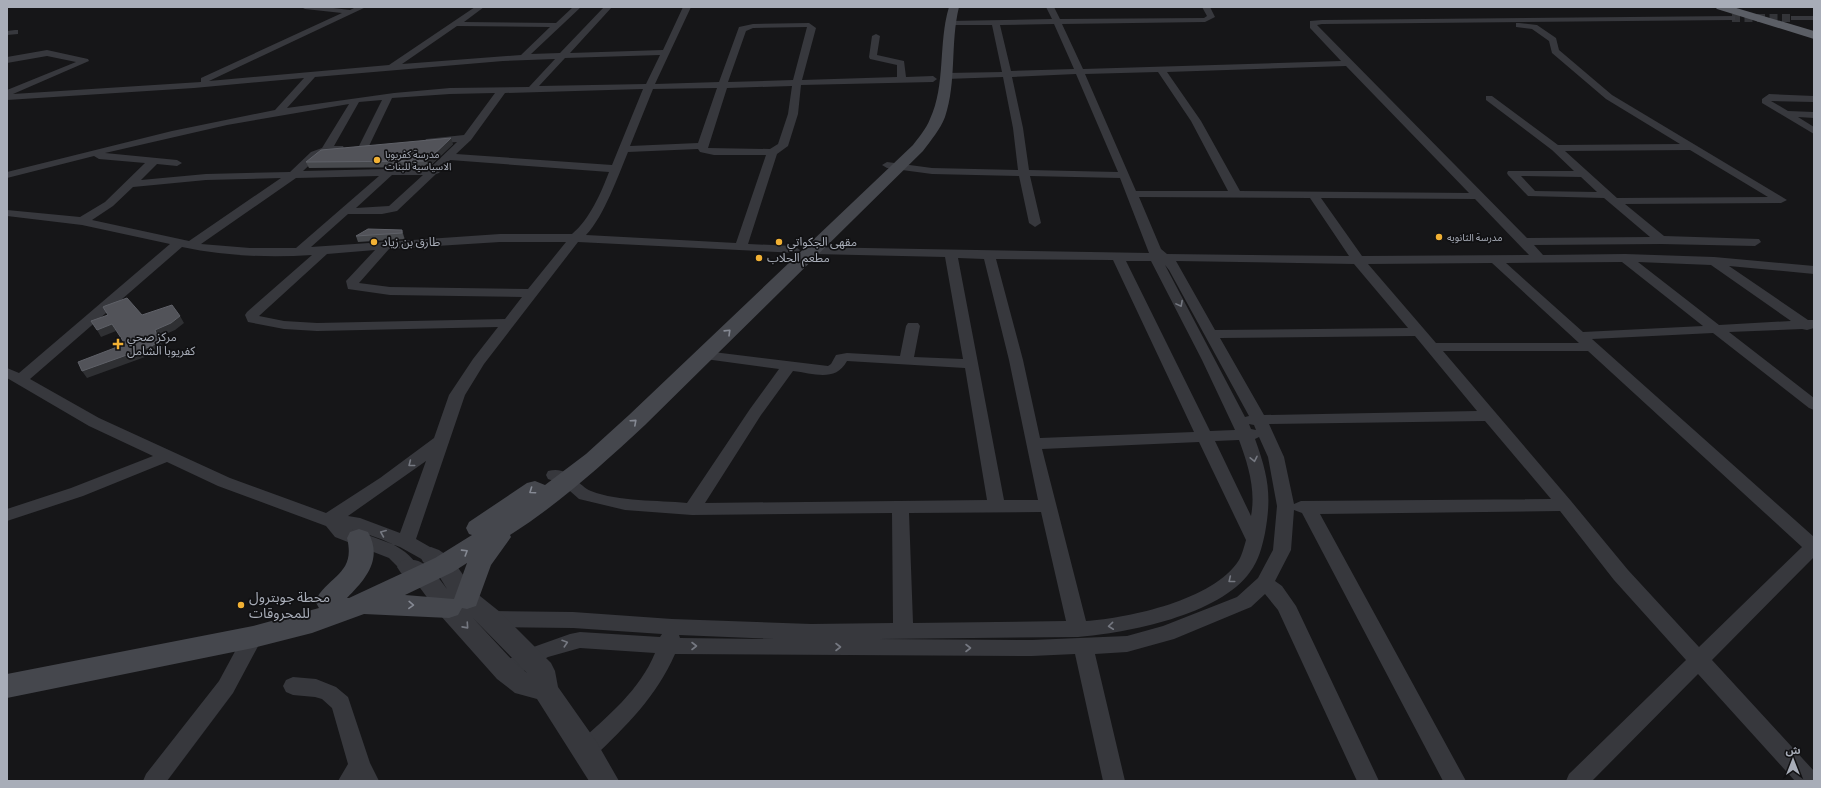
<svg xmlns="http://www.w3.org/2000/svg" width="1821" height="788" viewBox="0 0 1821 788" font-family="Commissioner,'Noto Sans Arabic',sans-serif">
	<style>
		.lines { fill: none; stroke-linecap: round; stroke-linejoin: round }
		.minor-tunnel { stroke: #333438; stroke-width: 8; stroke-dasharray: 8 4.5; stroke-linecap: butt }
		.minor { fill: #37383d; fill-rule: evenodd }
		.tertiary { fill: #37383d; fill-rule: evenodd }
		.secondary { fill: #45474d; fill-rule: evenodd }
		.trunk { fill: #5b5e65; fill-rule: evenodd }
		.wall { fill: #47494d }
		.shaded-wall { fill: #2f3033 }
		.building { fill: #525359; stroke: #5f6168 }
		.oneway { stroke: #757881 }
		.oneway2 { stroke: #858993 }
		.poi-dot { fill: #f2b134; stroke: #111113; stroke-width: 1.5 }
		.labels { text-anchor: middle; stroke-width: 3.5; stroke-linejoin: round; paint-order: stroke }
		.far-poi-label { font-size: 10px; fill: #a8adb8; stroke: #111113; text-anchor: start }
		.poi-label { font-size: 12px; fill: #a8adb8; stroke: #111113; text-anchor: start }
		.near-poi-label { font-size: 14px; fill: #a8adb8; stroke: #111113; text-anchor: start }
	</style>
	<rect width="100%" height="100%" fill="#161618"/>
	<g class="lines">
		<!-- minor-tunnel -->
		<path class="minor-tunnel" d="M1732,18H1794"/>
		<!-- minor -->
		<path class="minor" d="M301,7H325L350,10L356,7H366L209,81L389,65L475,7H484L464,22L556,23L573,7H581L531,54L560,53L604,7H612L570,53L663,50L683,7H691L655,84L719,82L739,27L753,24L809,23L816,28L802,80L897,77V65L870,59L869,57L872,36L876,34L880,36L877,55L904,61L906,77L933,76L937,79L933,82L801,85L798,114L788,146L777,154L748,244L794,246L800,250L798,253L578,242L484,364L465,395L416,539L437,551L440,556L437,561L431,563L425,561L400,547L349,528C373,537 405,543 418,567L415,572L409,574L403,572L389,558L335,537L326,526L218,486L167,462L83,496L7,521V509L71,488L153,456L89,426L7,378V368L19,373L170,244L82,225L7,216V210L80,217L105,202L145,163L99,159L94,156L7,178V172L172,131L275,110L304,78L194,88L7,100V90L76,62L47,56L7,63V57L47,50L88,59L89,61L13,94L201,82V78L342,13L305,9ZM457,26L550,27L521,55L402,64ZM807,27L793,80L728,82L746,31L753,28ZM660,55L646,84L539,86L565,58ZM555,59L529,87L450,88L394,93L287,108L315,77L503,61ZM792,86L788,114L778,144L770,149L708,148L727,88ZM717,88L698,143L630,146L653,89ZM643,89L612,165L456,154L471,140L505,93ZM495,93L464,135L426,139L425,141L430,144L457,142L430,168L303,171L319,156L343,150L344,148L343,146H334L359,102L382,100L359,146L364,149L369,146L392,98L450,94ZM349,104L322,148L311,152L290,172L206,174L141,180L157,164L177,166L182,163L177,160L105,153L227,125ZM698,149L700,152L714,155H766L736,243L586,235C604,216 618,176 628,152ZM450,160L609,172C601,193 590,219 572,234H500L311,247L348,214H382L397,211L436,174L439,173ZM392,175H423L389,206L356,208ZM379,176L296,248H250L201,244L296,178ZM281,178L189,241L92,220L113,206L133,187L206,180ZM500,242H566L528,289L390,287L359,283L389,249ZM182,247C224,256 269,258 312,255L247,312L245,315L248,322L284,329L317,331L498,327L473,359L449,395L434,438L380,478L326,513L230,478L99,418L30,379ZM375,250L346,281L348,289L390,295L522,297L505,319L317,323L284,321L259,316L327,254ZM426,461L400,533L360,518L348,516Z
			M1046,7H1054L1060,19L1204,18L1207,16L1202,7H1210L1215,17L1205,22L1062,24L1083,69L1341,61L1310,28V21L1322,20L1735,16V20H1732L1322,24L1317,25L1527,238L1650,237L1604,198L1528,196L1508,175L1507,173L1508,171H1574L1552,150L1486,100V96H1492L1558,145L1680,144L1606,99L1552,53L1549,41L1532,29L1516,27V23H1519L1537,25L1556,38L1559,50L1612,95L1787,200L1781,203L1625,204L1664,236L1759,239L1761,242L1755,246L1661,244L1534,245L1543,255L1625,254L1714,257L1814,266V274L1729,266L1808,320H1814V328L1807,330L1802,329L1729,332L1814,398V410L1809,408L1713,333L1592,339L1814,537V557L1712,660L1814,771V781H1795L1698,674L1592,781H1566L1569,774L1686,660L1614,580L1560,511L1320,514L1466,781H1443L1302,513L1294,510L1291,550L1275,581L1282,586L1296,606L1379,781H1357L1278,610L1265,594L1251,607L1174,639L1127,652L1095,654L1125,781H1103L1075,654L1032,656L675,654C656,697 627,725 594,757L586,760L578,757L575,750L578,743C607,717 640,690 655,653L580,648L548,657L513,677L506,679L499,677L496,671L499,665L525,650L570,634L580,632L660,637L662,634L573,628L491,627L484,624L481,619L484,614L491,611L573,612L672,619L811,624L893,623L892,513L692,515L625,510L579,499L562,484L548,479L546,475L548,471C569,465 577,485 591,491C619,502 658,500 687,503L750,409L779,369L705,359L700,358L698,355L700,352L705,351L828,366L831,364L836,355L847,353L900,356L906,326L908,323H918L920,326L914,357L963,359L945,257L814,254L808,250L810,247L1149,253L1120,178L1030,176L1041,223L1035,227L1029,223L1019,176L932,174L887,168L882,165L887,162L932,168L1018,170L1013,128L1003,77L946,79L942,76L946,73L1002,72L992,25H949L945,23L949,21L1052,19ZM1054,24L1074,69L1011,71L1000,25ZM1346,66L1469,193L1240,191L1201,121L1167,72ZM1158,72L1191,121L1228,191H1136L1085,74ZM1076,74L1118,172L1029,170L1023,128L1012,77ZM1690,150L1768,197L1617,198L1565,151ZM1521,176L1581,177L1597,192L1535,191ZM1139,197L1310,198L1349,256L1167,254L1161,249ZM1321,198L1475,199L1529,255L1362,256ZM958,258L984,259L1009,360L1038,500H1004ZM996,259L1113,260L1194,432L1040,438L1023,360ZM1126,261H1151L1202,360L1235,430L1210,431ZM1176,261L1354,264L1408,328L1215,330ZM1622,262L1703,326L1583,332L1506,263ZM1638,262L1711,265L1791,321L1719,325ZM1492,263L1579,343H1436L1368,264ZM1165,265L1169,270L1249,416L1245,417ZM1415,336L1477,411L1264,415L1220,338ZM1443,351H1588L1802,547L1699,647L1628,570L1571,501ZM847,361L965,368L987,500L705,503L761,415L793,371C813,373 835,383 847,361ZM1485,421L1551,499L1301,501L1294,504L1284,457L1269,424ZM1249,424L1254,425L1256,430L1251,429ZM1259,437L1268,457L1277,506L1273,550L1258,578L1237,597L1163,626L1127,636L1032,640L879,639L1078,637C1127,633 1220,615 1250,572C1259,560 1262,547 1265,533C1272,495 1268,475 1255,439ZM1239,440C1248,464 1256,490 1251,516L1215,441ZM1199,442L1246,540C1244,547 1242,555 1239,560C1214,600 1129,618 1086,621L1042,449ZM1041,512L1066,621L913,623L909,513ZM679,635L775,639L680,638Z
			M1791,16H1814V20H1791Z
			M15,30H18V34L7,35V31Z
			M1769,94L1814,96V102L1771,101L1788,111L1814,112V118L1798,117L1814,127V134L1762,103V99Z
			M253,629L260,631L263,637L233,693L167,781H143L146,774L219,681L246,631Z
			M293,677L316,679L336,687L348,697L370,763L379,781H338L348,764L332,708L322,699L315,697L293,695L286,692L283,686L286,680Z"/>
		<!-- tertiary -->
		<path class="tertiary" d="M431,547L439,550L452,559L475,592L500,612L551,663L555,671L558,687L596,741L619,781H589L537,699L515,693L497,679L440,615L415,581L401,573L397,567L401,561C422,554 436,574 447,589L436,571L423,562L420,556L423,550ZM473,618L527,673L515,663Z"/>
		<!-- secondary -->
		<path class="secondary" d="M949,7H959C950,43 957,82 945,117C940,130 931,140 923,151L645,425C603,464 559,504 510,535L511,537L491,565L476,606L467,609L462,608L458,615L449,618L364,614L312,633L253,648L7,698V674L253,626L319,608L315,601C329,575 356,574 347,538L350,532L359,529L368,532C383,559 366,579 347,598H349L435,558L472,535L469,534L466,528L469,522L527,483L535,481L545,485L586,454L629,415L913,145C919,137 926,129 930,119C946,85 938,43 949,7ZM467,563L454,599L405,595L453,572Z"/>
		<!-- trunk -->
		<path class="trunk" d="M1715,7H1733L1814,31V39L1717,9Z"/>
	</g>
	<!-- wall -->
	<path class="wall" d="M453,144L429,167L309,168L306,162Z
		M402,230L404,237L405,239L358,242L356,236Z"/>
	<!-- shaded-wall -->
	<path class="shaded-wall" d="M451,138L453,144L429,167L427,161Z
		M180,316L184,323L175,330L159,337L163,348L156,353L87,378L82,371L155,330Z
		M112,324L116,331L101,337L97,330Z"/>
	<!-- building -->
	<path class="building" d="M451,138L427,161L306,162L321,150Z
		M368,229L402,230V233L356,236Z
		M127,298L142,315L172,305L180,316L171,323L155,330L159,341L152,346L82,371L78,362L125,344L112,324L97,330L91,321L108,315L103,307L105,306Z"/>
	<!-- one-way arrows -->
	<defs><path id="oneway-chevron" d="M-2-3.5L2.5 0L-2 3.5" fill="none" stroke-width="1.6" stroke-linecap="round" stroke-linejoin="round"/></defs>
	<g class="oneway">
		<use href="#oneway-chevron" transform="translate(1180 304) rotate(62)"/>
		<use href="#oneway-chevron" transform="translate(1254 459) rotate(78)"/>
		<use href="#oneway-chevron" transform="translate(411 464) rotate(142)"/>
		<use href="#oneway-chevron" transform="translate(383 533) rotate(-158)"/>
		<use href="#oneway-chevron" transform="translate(1231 580) rotate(141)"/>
		<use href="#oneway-chevron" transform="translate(466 626) rotate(48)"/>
		<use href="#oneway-chevron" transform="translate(1111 626) rotate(174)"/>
		<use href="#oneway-chevron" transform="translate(565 643) rotate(-18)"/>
		<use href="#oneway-chevron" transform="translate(694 646)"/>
		<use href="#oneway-chevron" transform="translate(838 647)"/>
		<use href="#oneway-chevron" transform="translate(968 648)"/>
	</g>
	<g class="oneway2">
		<use href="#oneway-chevron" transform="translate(728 332) rotate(-44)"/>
		<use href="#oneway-chevron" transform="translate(634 422) rotate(-42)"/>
		<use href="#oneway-chevron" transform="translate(532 491) rotate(145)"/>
		<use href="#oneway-chevron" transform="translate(465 552) rotate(-32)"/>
		<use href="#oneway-chevron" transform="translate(411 605) rotate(2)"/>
	</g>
	<!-- markers -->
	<g class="poi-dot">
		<circle cx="377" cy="160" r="4"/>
		<circle cx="1439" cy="237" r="4"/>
		<circle cx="374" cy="242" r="4"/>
		<circle cx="779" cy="242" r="4"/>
		<circle cx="759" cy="258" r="4"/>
		<path d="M116 338h4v4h4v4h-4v4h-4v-4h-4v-4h4z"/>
		<circle cx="241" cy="605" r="4"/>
	</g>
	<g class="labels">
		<!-- far-poi labels -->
		<g class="far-poi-label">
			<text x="385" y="158">مدرسة كفريوبا<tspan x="385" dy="12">الاسياسية للبنات</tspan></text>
			<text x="1447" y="241">مدرسة الثانويه</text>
		</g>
		<!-- poi labels -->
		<g class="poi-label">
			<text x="382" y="246">طارق بن زياد</text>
			<text x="787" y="246">مقهى الجكواتي</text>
			<text x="767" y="262">مطعم الحلاب</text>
			<text x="127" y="341">مركز صحي<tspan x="127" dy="14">كفريوبا الشامل</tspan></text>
		</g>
		<!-- near-poi labels -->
		<g class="near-poi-label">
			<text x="249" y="602">محطة جوبترول<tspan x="249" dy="16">للمحروقات</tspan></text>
		</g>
	</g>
	<!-- border -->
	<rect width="1821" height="788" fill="none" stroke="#a8adb8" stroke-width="16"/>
	<!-- north arrow -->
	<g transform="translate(1793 760)" stroke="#111113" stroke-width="3" paint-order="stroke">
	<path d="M0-3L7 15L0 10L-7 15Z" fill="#a8adb8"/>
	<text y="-6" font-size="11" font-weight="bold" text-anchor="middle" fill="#a8adb8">ش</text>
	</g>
</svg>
